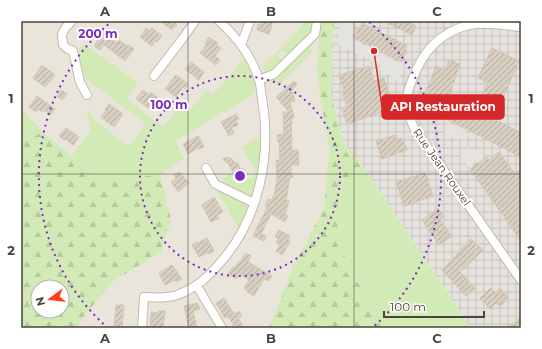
<svg xmlns="http://www.w3.org/2000/svg" width="542" height="349" viewBox="0 0 542 349" font-family="Montserrat,sans-serif">
	<style>
		.residential { fill: #eae5da }
		.industrial { fill: url(#industrial-grid) }
		.grass { fill: #d2eab5 }
		.forest { fill: url(#forest-firs); fill-rule: evenodd }
		.parking { fill: #e5e3e0 }
		.building { fill: url(#building-hatch); stroke: #d3c7b4 }
		.lines { fill: none; stroke-linecap: round; stroke-linejoin: round }
		.minor-casing { stroke: #c2bbae; stroke-width: 10 }
		.minor { stroke: #fff; stroke-width: 8 }
		.grid { fill: none; stroke: #4b4439; stroke-width: 1; stroke-opacity: 0.55 }
		.ring { fill: none; stroke: #7b2cbf; stroke-width: 2; stroke-dasharray: 2 4 }
		.labels { text-anchor: middle; stroke-width: 4; stroke-linejoin: round; paint-order: stroke }
		.street-label { font-size: 11px; fill: #4b4439; stroke: #fff }
		.centre { fill: #7b2cbf; stroke: #fff; stroke-width: 2 }
		.ring-label { font-size: 12px; text-anchor: middle; font-weight: bold; fill: #7b2cbf; stroke: #fff; stroke-width: 4; stroke-linejoin: round; paint-order: stroke }
		.leader { fill: none; stroke: #d62828; stroke-width: 1.5 }
		.callout-dot { fill: #d62828; stroke: #fff; stroke-width: 1.5 }
		.callout { fill: #d62828; stroke: #d62828; stroke-width: 1.5 }
		.callout-label { font-size: 12px; text-anchor: middle; font-weight: bold; fill: #fff }
		.neatline { fill: none; stroke: #4b4439; stroke-width: 1.5 }
		.grid-label { font-size: 13px; text-anchor: middle; font-weight: bold; fill: #4b4439 }
	</style>
	<defs>
		<pattern id="industrial-grid" width="8" height="8" patternUnits="userSpaceOnUse"><rect width="8" height="8" fill="#e6e2dd"/><path d="M0 4h8M4 0v8" fill="none" stroke="#c7c3be"/></pattern>
		<pattern id="forest-firs" width="22" height="20" patternUnits="userSpaceOnUse"><rect width="22" height="20" fill="#d2eab5"/><path d="M5 1l3.5 6h-7zM16 11l3.5 6h-7z" fill="#b6ca9c"/></pattern>
		<pattern id="building-hatch" width="6" height="6" patternUnits="userSpaceOnUse"><rect width="6" height="6" fill="#d8cfc1"/><path d="M-1 1l2-2M0 6l6-6M5 7l2-2" fill="none" stroke="#b1aa9e"/></pattern>
	</defs>
	<rect width="100%" height="100%" fill="#f6f3ec"/>
	<!-- residential -->
	<path class="residential" d="M23,21H320L317,68L318,84L329,149L324,208L294,264L269,328H75L112,282L161,252L104,183L43,132L21,108V52Z"/>
	<!-- industrial -->
	<path class="industrial" d="M335,21H521V328H471L362,165L344,143L331,95L334,24Z"/>
	<!-- grass -->
	<path class="grass" d="M306,21H312V31L289,55L283,50L277,55L282,61L269,75L262,67L293,36Z
		M311,42L312,53L278,86L273,80Z
		M83,44L138,82L126,99L163,127L180,107L188,112L207,90L213,95L244,58L253,78L256,93L175,141L184,159L160,174L104,183L72,156L90,131L87,113L89,109L96,122L129,146L146,124L85,78L78,51Z
		M21,108L43,132L24,141L21,135Z
		M259,137L262,138L261,162L252,198L219,184L224,181L223,178L230,174L237,185L257,174L242,147Z
		M362,165L471,328H378L381,327L338,242L339,199L348,178Z
		M216,188L250,204L239,230Z"/>
	<!-- forest -->
	<path class="forest" d="M320,21H335L334,24L331,95L344,143L362,165L348,178L339,199L338,242L381,327L378,328H269L294,264L324,208L329,149L318,84L317,68Z
		M43,132L104,183L160,174L171,220L161,252L112,282L75,328H21V135L24,141ZM38,287H62V311H38Z"/>
	<!-- parking -->
	<path class="parking" d="M340,21L358,22L350,38L405,66L398,80L378,70L381,65L337,44Z
		M449,123L469,134L465,141L460,138L459,141L444,133Z
		M469,147L473,152L478,148L484,156L469,167L460,155Z"/>
	<!-- building -->
	<path class="building" d="M160,21H172L177,25L172,30Z
		M263,21H273L269,34L257,30L258,24L262,25Z
		M383,21H413L412,23L416,26L412,35Z
		M362,23L407,46L405,50L407,51L401,62L354,38Z
		M97,27L117,43L119,40L127,46L129,45L134,49L125,61L104,45L100,50L94,46L98,40L91,35Z
		M146,28L150,31L152,28L162,36L157,42L155,41L152,46L140,37Z
		M209,37L218,43L216,45L221,48L215,56L220,60L216,65L200,53L207,44L205,43Z
		M492,48L519,61L494,119L521,133V157L419,105L430,82L436,66L445,70L449,60L460,64L449,96L475,110L488,83L478,78Z
		M191,62L204,72L199,80L185,69Z
		M42,65L55,75L45,87L33,78Z
		M369,66L374,81L384,78L394,108L347,124L342,108L347,106L342,92L344,91L339,75Z
		M176,75L188,84L185,89L183,87L176,97L165,89Z
		M294,81L297,85L292,90L295,101L290,102L294,117L293,116V118H292V124H291L292,140H291L292,150H298L299,165H291V173L293,177H290L286,200L289,201L285,214L288,216L285,222L271,214L261,234L266,236L264,241L253,236L262,217H263L267,207L265,206L268,199L272,200L273,196H274L277,179L276,160H280L279,142H278L277,135L284,134L283,112H289L276,97Z
		M61,90L67,94L62,100L57,96Z
		M143,90L149,95L151,92L157,97L148,108L136,99Z
		M37,96L55,109L51,115L44,110L42,112L38,109L36,112L29,107Z
		M109,104L123,114L114,127L101,117L106,111L105,110Z
		M236,114L239,119L236,120L238,125L231,128L234,133L229,136L221,122Z
		M66,128L79,137L73,145L65,139L64,140L59,136Z
		M396,135L397,139L401,138L402,140L403,139L407,150L382,159L376,141Z
		M198,136L204,147L199,149L198,148L188,154L183,144Z
		M499,152L515,174L521,169V241L470,169L487,157L489,160Z
		M227,157L232,159L235,163L237,162L241,170L243,168L247,175L237,181L228,163L225,162L223,159Z
		M179,172L189,183L178,192L171,182L176,179L174,175Z
		M425,173L433,196L404,206L396,182Z
		M214,197L223,212L217,215L219,218L211,222L202,205Z
		M438,208L444,217L440,220L452,236L439,245L422,220Z
		M279,230L290,236L288,240L290,242L282,255L276,251L280,245L276,242L278,239L275,236Z
		M207,238L214,251L209,254V252L199,257L192,245L197,242L198,243Z
		M471,239L483,250L460,272L475,288L466,296L442,270Z
		M246,253L251,256L248,262L272,276L269,281L264,279L254,296L247,292L248,290L244,288L249,280L239,273L236,279L228,274L233,267L235,268L238,262L239,263Z
		M172,265L182,279L176,282L175,280L165,285L159,273Z
		M491,288L495,293L500,288L508,297L507,300L500,307L496,303L490,309L480,298Z
		M224,298L234,314L239,311L242,316L238,318L244,328H235L228,316L225,318L216,303Z
		M197,303L200,309L193,311L197,328H189L184,306Z
		M116,305H124L122,328H114Z
		M158,311H165L163,327L159,326V328H150L151,312L158,313Z
		M521,316V328H508Z"/>
	<g class="lines">
		<defs>
			<path id="minor" d="M72,21L66,27L62,34L63,45L68,49L73,51L80,82L87,95
				M521,27C504,25 486,22 469,25C440,32 423,51 413,78C410,85 407,92 407,99C406,109 410,119 414,128L521,280
				M241,45L250,21
				M154,76L183,38L195,21
				M259,80L274,74L311,38L315,34L317,21
				M206,168L215,184L254,203
				M197,286L222,328
				M142,328L144,297C155,297 166,299 177,295C196,288 207,278 220,263C259,219 272,156 262,98C261,93 261,86 259,80C252,57 237,37 219,21"/>
		</defs>
		<!-- minor casing -->
		<use href="#minor" class="minor-casing"/>
		<!-- minor -->
		<use href="#minor" class="minor"/>
	</g>
	<!-- grid -->
	<path class="grid" d="M188,21V328M354,21V328M21,174H521"/>
	<!-- distance rings -->
	<g class="ring">
		<circle cx="240" cy="176" r="100"/>
		<path d="M108 328A201 201 0 0 1 111 22M369 22A201 201 0 0 1 372 328"/>
	</g>
	<g class="labels">
		<!-- street labels -->
		<g class="street-label">
			<text transform="translate(442 167) rotate(55)" y="4">Rue Jean Rouxel</text>
		</g>
	</g>
	<circle cx="240" cy="176" r="6" class="centre"/>
	<g class="ring-label">
		<text x="98" y="38">200 m</text>
		<text x="169" y="109">100 m</text>
	</g>
	<!-- callouts -->
	<path class="leader" d="M374 51L382 107"/>
	<circle class="callout-dot" cx="374" cy="51" r="4"/>
	<rect class="callout" x="382" y="95" width="122" height="24" rx="4"/>
	<g class="callout-label">
		<text x="443" y="111">API Restauration</text>
	</g>
	<!-- border -->
	<rect width="542" height="349" fill="none" stroke="#ffffff" stroke-width="44"/>
	<!-- north arrow -->
	<g transform="translate(50 299) rotate(255)"><circle r="19" fill="#ffffff" stroke="#b7b4b0"/>
	<path d="M0-3L7 15L0 10L-7 15Z" fill="#fc3f1d"/>
	<text y="-6" font-size="11" font-weight="bold" text-anchor="middle" fill="#4b4439">N</text>
	</g>
	<!-- scale -->
	<path d="M384 311v6h100v-6" fill="none" stroke="#4b4439" stroke-width="2"/>
	<text x="390" y="311" font-size="12" fill="#4b4439" stroke="#ffffff" stroke-width="3" paint-order="stroke">100 m</text>
	<rect x="22" y="22" width="498" height="305" class="neatline"/>
	<g class="grid-label">
		<text x="105" y="16">A</text>
		<text x="271" y="16">B</text>
		<text x="437" y="16">C</text>
		<text x="11" y="103">1</text>
		<text x="531" y="103">1</text>
		<text x="11" y="255">2</text>
		<text x="531" y="255">2</text>
		<text x="105" y="343">A</text>
		<text x="271" y="343">B</text>
		<text x="437" y="343">C</text>
	</g>
</svg>
